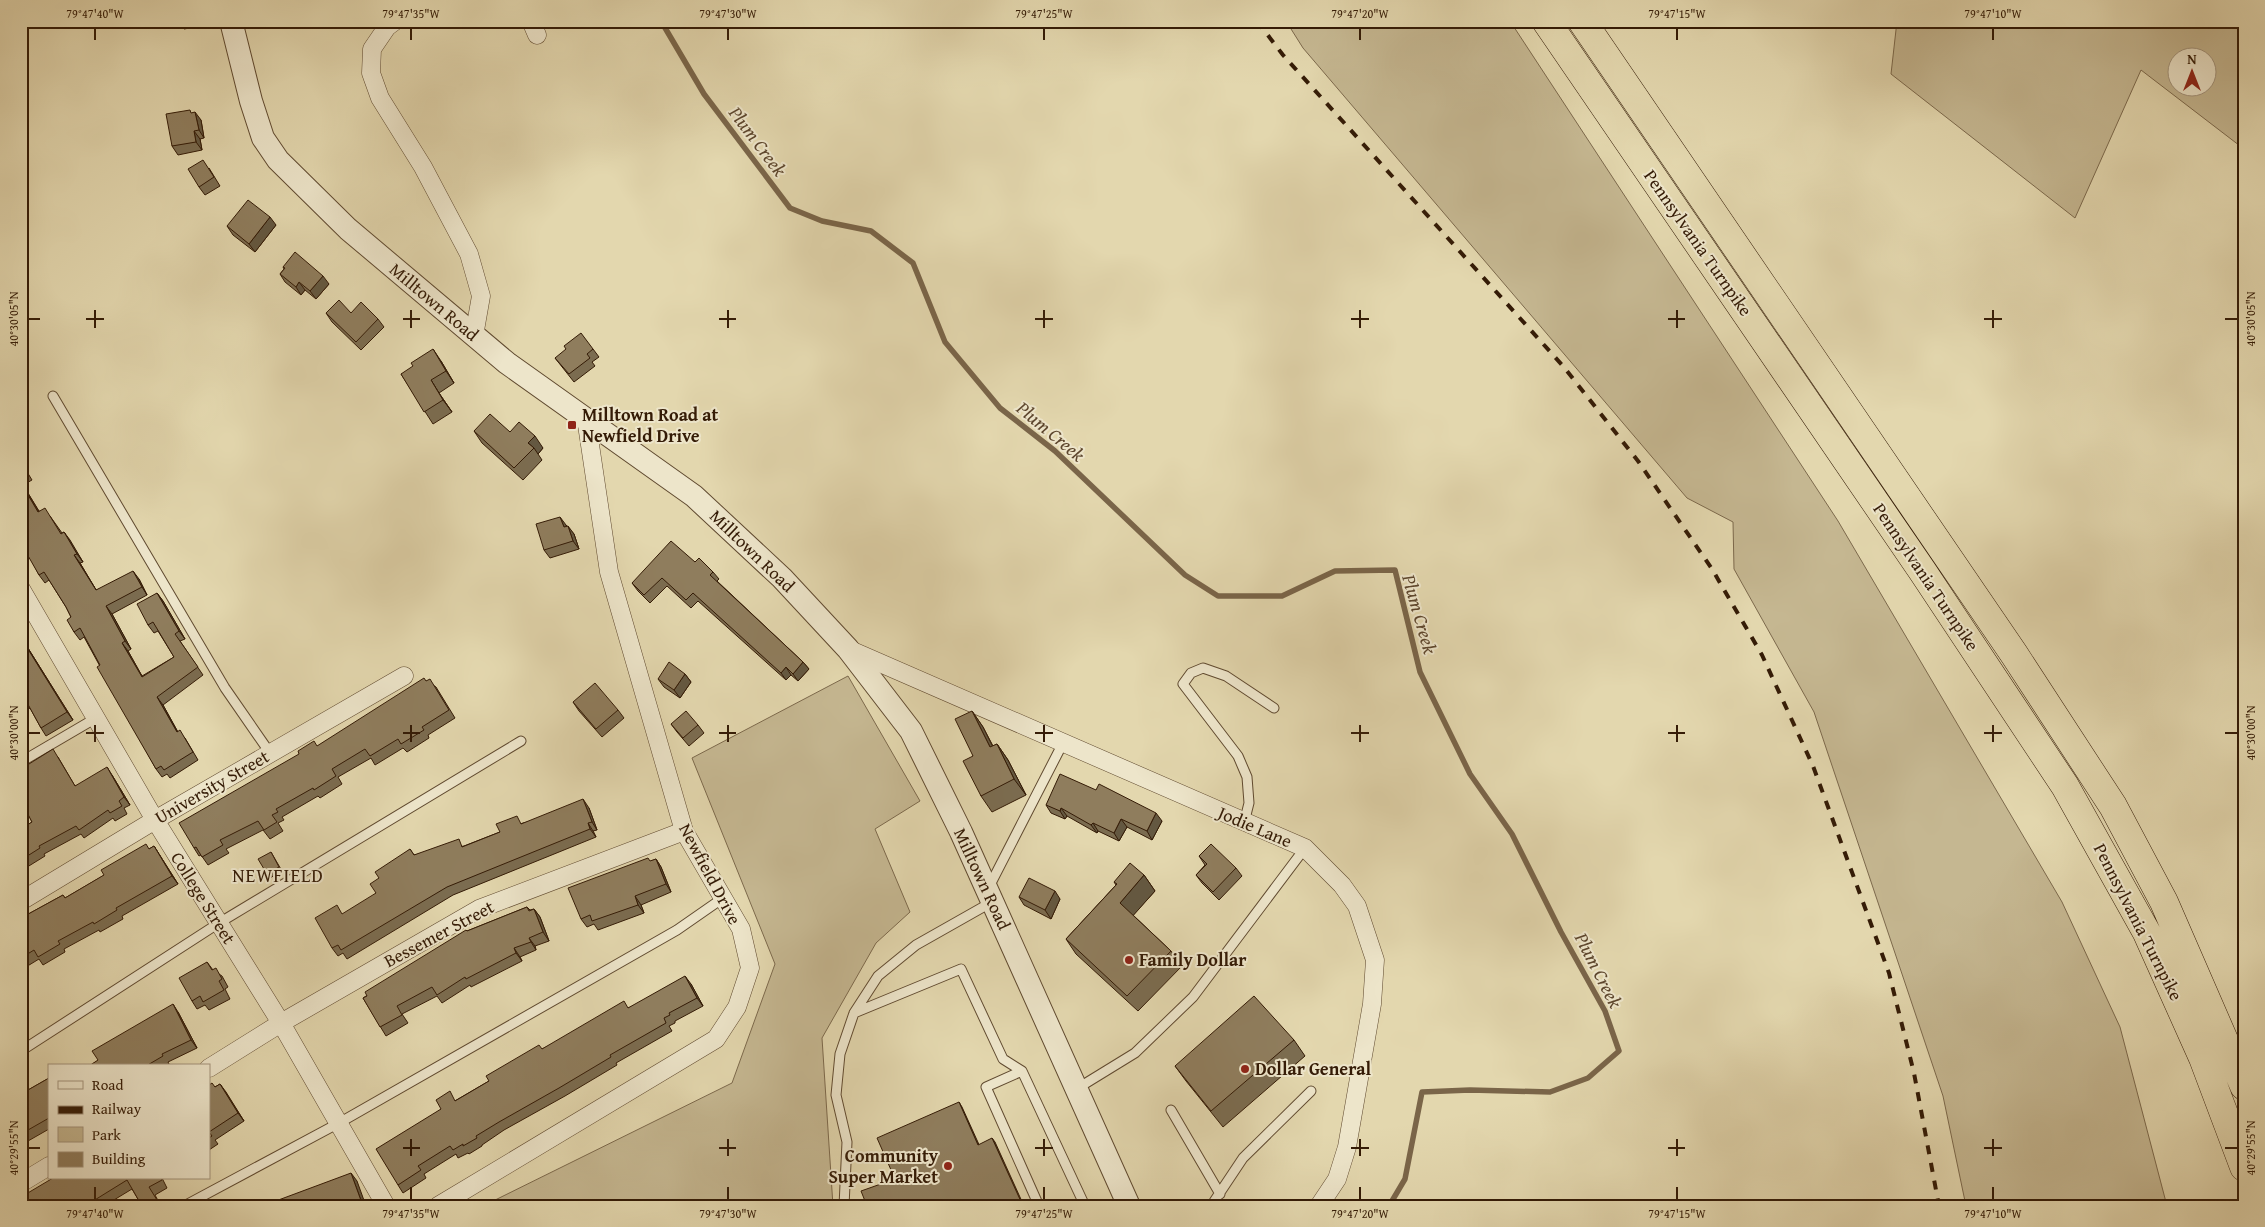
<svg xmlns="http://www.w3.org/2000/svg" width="2265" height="1227" viewBox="0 0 2265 1227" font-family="'Gentium Book Plus',serif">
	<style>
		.green { fill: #c5b791; stroke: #7c694c; fill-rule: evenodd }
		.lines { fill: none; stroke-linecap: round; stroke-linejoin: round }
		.stream { stroke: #7a6549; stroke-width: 5.5 }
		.service-casing { stroke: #604a30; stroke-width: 11 }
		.minor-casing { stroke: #604a30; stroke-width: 19 }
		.tertiary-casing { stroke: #604a30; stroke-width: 24 }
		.motorway-casing { stroke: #341b06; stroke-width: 29 }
		.service { stroke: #ede5ca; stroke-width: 9 }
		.minor { stroke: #ede5ca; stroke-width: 18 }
		.tertiary { stroke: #ede5ca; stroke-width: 22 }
		.motorway { stroke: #e3d7ae; stroke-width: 28 }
		.rail { stroke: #341b06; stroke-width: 4; stroke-dasharray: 9 9; stroke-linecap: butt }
		.wall { fill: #7b6c50; stroke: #341b06 }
		.shaded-wall { fill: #645841; stroke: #341b06 }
		.building { fill: #8f7d5d; stroke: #341b06 }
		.ticks { fill: none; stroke: #341b06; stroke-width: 2 }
		.poi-dot { fill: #8f2418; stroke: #ede5ca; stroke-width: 2 }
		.labels { text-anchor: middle; stroke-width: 4; stroke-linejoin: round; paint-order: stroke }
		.street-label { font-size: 18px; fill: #341b06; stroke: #ede5ca }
		.poi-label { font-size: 18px; font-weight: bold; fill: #341b06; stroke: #ede5ca; text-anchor: start }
		.water-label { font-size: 19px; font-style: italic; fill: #5d462d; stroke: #ede5ca }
		.neighbourhood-label { font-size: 19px; letter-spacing: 1px; fill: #341b06; stroke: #ede5ca }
		.neatline { fill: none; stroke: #341b06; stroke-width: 2 }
		.ticks-label { font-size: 12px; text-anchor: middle; fill: #341b06 }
	</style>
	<rect width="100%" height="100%" fill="#e3d7ae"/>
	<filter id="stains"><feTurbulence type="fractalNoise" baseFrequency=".004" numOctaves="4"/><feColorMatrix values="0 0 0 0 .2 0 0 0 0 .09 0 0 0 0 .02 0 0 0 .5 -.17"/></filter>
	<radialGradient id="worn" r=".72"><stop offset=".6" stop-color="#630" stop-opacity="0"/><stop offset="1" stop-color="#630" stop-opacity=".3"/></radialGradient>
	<!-- green -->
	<path class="green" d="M1286,21H1510L1838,521L2062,902L2120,1027L2167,1206H1966L1943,1096L1814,712L1734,569L1733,522L1687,498L1303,48Z
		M1897,21H2244V149L2141,70L2075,218L1891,74ZM2178,58H2208V88H2178Z
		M848,676L920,801L875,829L910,912L876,943L822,1038L833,1206H483L732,1083L775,964L692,758Z"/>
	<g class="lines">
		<!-- stream -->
		<path class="stream" d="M661,21L704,94L790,208L822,221L871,231L913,263L945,342L1000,408L1055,451L1185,575L1218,596H1282L1335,571L1395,570L1420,672L1470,774L1512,834L1561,932L1605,1011L1619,1051L1588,1078L1550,1092L1470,1090L1422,1092L1405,1179L1389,1206"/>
		<defs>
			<path id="service" d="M53,396L225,688L270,753
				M21,762L96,718
				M1244,823L1249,803L1247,777L1238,756L1183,684L1191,673L1203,668L1226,676L1274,708
				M989,887L1063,743
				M854,1013L961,969L1003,1059L1022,1071L1085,1206
				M21,1051L219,923L521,741
				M1022,1071L986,1087L1039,1206
				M1078,1088L1135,1053L1193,997L1305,848
				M1171,1110L1220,1194
				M184,1206L339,1123L677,930L723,898
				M844,1206L847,1142L836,1095L840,1054L854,1013L878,976L916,945L992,902
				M1211,1206L1243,1158L1311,1091"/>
			<path id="minor" d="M395,21L387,27L372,49L371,73L380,98L423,167L469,254L481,296L474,336
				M531,21L537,35
				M21,589L155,820L281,1023L386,1206
				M848,649L1305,848L1342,885L1357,906L1375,960L1372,1004L1347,1147L1337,1179L1319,1206
				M21,901L155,820L404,676
				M209,1068L281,1023L479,909L684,831
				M21,1183L49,1166
				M438,1206L716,1039L737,1007L750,968L741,929L684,831L609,572L586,418"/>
			<path id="tertiary" d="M231,21L251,101L263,138L278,160L348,229L507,363L694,496L782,578L848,649L911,731L961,832L1129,1206"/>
			<path id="motorway" d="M1546,21L1923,572L2065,786L2147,933L2203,1058L2244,1167
				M1582,21L2014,654L2113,806L2164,902L2244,1086"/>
		</defs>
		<!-- service casing -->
		<use href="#service" class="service-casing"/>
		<!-- minor casing -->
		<use href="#minor" class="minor-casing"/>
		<!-- tertiary casing -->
		<use href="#tertiary" class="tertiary-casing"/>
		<!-- motorway casing -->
		<use href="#motorway" class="motorway-casing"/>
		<!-- service -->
		<use href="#service" class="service"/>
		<!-- minor -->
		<use href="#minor" class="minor"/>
		<!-- tertiary -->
		<use href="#tertiary" class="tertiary"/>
		<!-- motorway -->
		<use href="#motorway" class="motorway"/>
		<!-- rail -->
		<path class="rail" d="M1257,21L1283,55L1563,366L1638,461L1712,569L1762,655L1813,766L1889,973L1914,1073L1939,1206"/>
	</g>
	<!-- wall -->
	<path class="wall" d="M179,21H201V26L184,29Z
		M192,113L201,120L204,138L200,139L202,150L178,155L172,146Z
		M209,168L220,186L205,195L199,187Z
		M276,225L255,252L233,235L227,226Z
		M283,267L329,284L316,299L305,290L301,295L285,282L280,274L284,269Z
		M326,313H351L378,319L384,327L361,350L332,322Z
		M593,349L599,357L592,362L595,366L574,382L555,358Z
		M441,361L454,383L439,393L452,412L433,424L401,374Z
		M474,431L510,432L543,448L538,454L542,460L523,480L482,443Z
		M21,462L32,480L23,485L39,511L50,516L62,533L64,532L83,562L80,563L96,590L139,579L147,595L112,614L131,649L128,651L142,676L174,657L158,631L154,633L148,625L157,593L163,601L185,639L180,641L203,675L163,705L178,732L185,738L198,760L170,778L167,774L162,777L156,769L84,637L80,640L74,632L71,617L66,607L49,580L45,583L39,575L28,553L21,542Z
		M566,525L574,534L579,549L550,558L544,550Z
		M695,562L713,572L719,579L717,581L803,662L809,669L798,681L791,675L786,680L698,601L691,608L667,586L650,603L638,591L632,583Z
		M21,637L73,720L46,736L41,728L30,708L23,712L21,709Z
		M685,674L691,682L680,698L664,687L658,679Z
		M427,681L436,687L455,718L428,735L429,738L407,752L403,748L375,765L371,758L338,777L342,784L320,798L318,796L282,817L284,820L278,823L283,831L270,839L263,830L226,849L229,853L208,865L201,855L199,856L194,848L318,746Z
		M573,702L618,710L624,718L602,737L579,711Z
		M972,711L983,727L993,746L997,744L1008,760L1026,795L992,812L981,796L973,756Z
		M671,724L698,725L704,733L689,746L677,732Z
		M58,757L75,786L112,775L130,805L124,808L127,814L115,821L113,818L84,838L81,834L44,854L45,856L24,869L23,867L21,868V829L32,822L22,802L21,803V769Z
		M1046,805L1162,821L1152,840L1127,827L1119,841L1098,831L1097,833L1067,816L1065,819L1051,813Z
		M589,808L597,830L593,831L596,837L453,895L347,959L343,953L338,956L332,948L376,893L379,878L410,849L414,855L464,846L523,823Z
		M154,846L178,884L122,916L123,919L100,932L99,930L64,949L65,952L43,965L39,959L21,970V918L63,895L65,898Z
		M271,852L282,871L270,878L267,874Z
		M1199,856L1236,868L1242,876L1219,900L1202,883L1196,875L1205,865Z
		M656,859L661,867L671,892L641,905L644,913L598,930L594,924L587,927L581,919L651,861Z
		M1144,875L1155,891L1133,915L1171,951L1182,966L1138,1011L1076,954L1066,939L1116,885L1114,882Z
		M1019,897L1060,899L1051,919L1024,905Z
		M527,907L530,910L534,909L540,917L549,941L535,946L536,950L520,957L522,961L471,987L470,985L442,1003L437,996L402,1014L408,1023L386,1036L363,998L467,931Z
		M207,962L213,970L222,976L228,987L225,989L230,999L209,1010L205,1005L197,1009L192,1001Z
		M691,984L703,1006L675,1021V1023L669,1026L672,1031L616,1063L617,1065L565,1096L504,1130L482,1145V1146L469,1154L468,1153L458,1158L456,1154L424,1174L426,1178L403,1193L398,1185L441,1109L489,1081L542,1049L628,1008Z
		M178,1012L197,1048L168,1062L169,1064L165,1066H89Z
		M1294,1040L1305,1056L1223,1127L1186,1081L1175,1066Z
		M49,1078V1129L21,1145V1094Z
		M220,1084L244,1121L215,1140L218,1144L209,1150V1085L215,1087Z
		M53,1178H162L167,1188L155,1195L161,1206H142L132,1189L104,1206H21Z"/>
	<!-- shaded-wall -->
	<path class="shaded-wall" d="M195,112L201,120L204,138L199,130Z
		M194,131L200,139L202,150L196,142Z
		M270,217L276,225L255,252L249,244Z
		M323,276L329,284L316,299L310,291Z
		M299,282L305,290L301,295L296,287Z
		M433,349L441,361L454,383L446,371Z
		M431,380L439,393L452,412L443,400Z
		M535,436L543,448L538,454L534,448L528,443Z
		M21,482L23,485L44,520L38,512Z
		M560,517L566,525L569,535L564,527Z
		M568,526L574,534L579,549L573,541Z
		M64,532L70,540L83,562L77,554Z
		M74,555L80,563L101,598L96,590Z
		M133,571L139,579L147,595L142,587Z
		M157,593L163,601L185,639L179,631Z
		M106,606L112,614L131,649L125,641Z
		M21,637L73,720L67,712Z
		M122,643L128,651L147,685L142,677Z
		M803,662L809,669L798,681L793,674Z
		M786,667L791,675L786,680L781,673Z
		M685,674L691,682L680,698L674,690Z
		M157,697L163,705L182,740L177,732Z
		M972,711L983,727L1001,763L990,747Z
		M997,744L1008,760L1026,795L1014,779Z
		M107,767L112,775L130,805L124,797Z
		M583,799L589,808L597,830L592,822Z
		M1061,808L1067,816L1065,819L1060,811Z
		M1156,813L1162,821L1152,840L1147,831Z
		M1121,819L1127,827L1119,841L1114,833Z
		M588,823L593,831L596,837L590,829Z
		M1093,823L1098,831L1097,833L1091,825Z
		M154,846L159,854L178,884L172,876Z
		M656,859L661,867L671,892L666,884Z
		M1144,875L1155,891L1131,918L1120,903Z
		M1055,891L1060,899L1051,919L1045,910Z
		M635,896L641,905L644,913L638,905Z
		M534,909L540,917L549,941L543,932Z
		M529,938L535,946L536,950L531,942Z
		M514,948L520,957L522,961L516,953Z
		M685,976L691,984L703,1006L697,998Z
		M173,1004L178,1012L197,1048L191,1040Z
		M220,1084L226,1092L244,1121L238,1113Z
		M959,1102L962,1107L981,1149L978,1145Z
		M992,1138L995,1142L1024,1206H1023Z
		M351,1173L357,1181L366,1206H363Z"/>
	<!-- building -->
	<path class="building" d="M190,110L191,113L195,112L199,130L194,131L196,142L172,146L166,114Z
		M203,160L214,177L199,187L188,169Z
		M248,200L270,217L249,244L227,226Z
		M295,252L323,276L310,291L299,282L296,287L280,274L285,268L283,267Z
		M339,300L351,313L361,302L378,319L356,342L326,313Z
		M581,333L593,349L587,354L590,358L569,374L555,358L566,349L564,346Z
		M433,349L446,371L431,380L443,400L424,412L401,374L413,366L411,363Z
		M490,414L510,432L519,422L535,436L528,443L534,448L514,468L474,431Z
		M21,464L26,472L21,475Z
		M21,483L38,512L45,508L61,534L64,532L77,554L74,555L96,590L133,571L142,587L106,606L125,641L122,643L142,677L174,657L153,622L148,625L137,604L157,593L179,631L175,634L198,667L157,697L177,732L180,730L193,752L164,770L161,766L156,769L97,667L100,665L80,628L74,632L67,620L71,617L66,607L44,572L39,575L27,554L28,553L21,542Z
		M560,517L564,527L568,526L573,541L544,550L536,524Z
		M671,541L695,562L699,558L713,572L710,575L803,662L793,674L786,667L781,673L693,593L686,600L662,578L644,595L632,583Z
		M21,638L67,712L41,728L25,699L21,701Z
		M669,662L685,674L674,690L658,679Z
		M424,678L426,681L430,679L449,710L422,727L424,730L401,744L398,739L370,756L365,749L332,769L336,776L314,790L313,788L276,809L278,812L272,815L277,822L264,830L258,821L220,840L223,845L202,857L196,847L194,848L179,823L299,754L298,751L314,741L317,746Z
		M595,683L618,710L596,729L573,702Z
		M686,711L698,725L683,738L671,724Z
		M972,711L990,747L997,744L1014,779L981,796L963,761L973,756L955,719Z
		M53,749L75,786L107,767L124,797L119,801L122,806L110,813L108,810L79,830L76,826L39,846L40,848L21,860V829L32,822L21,801V769Z
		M1060,774L1096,790L1099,784L1156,813L1147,831L1121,819L1114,833L1093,823L1091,825L1061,808L1060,811L1046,805Z
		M583,799L592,822L588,823L590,829L447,887L341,950L338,945L332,948L315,918L337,905L342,914L376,893L370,884L379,878L375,872L410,849L414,855L459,839L462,847L500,832L496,824L517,816L521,824Z
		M146,844L149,849L154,846L172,876L116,908L117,910L94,924L93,922L58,941L60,944L38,957L34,950L21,958V918L63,895L65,898L104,875L101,870Z
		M1211,844L1236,868L1213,892L1196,875L1207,864L1199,856Z
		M271,852L279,867L267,874L258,859Z
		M648,858L650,861L656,859L666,884L635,896L638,905L592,921L590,915L581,919L568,888Z
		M1130,863L1144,875L1120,903L1171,951L1127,996L1066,939L1117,884L1114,882Z
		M1029,878L1055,891L1045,910L1019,897Z
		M527,907L529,911L534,909L543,932L529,938L531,942L514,948L516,953L466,979L465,977L437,995L432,987L397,1006L402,1015L380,1027L363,998L367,996L365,992L466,930L467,931Z
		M207,962L212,970L216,968L222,979L219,981L224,990L203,1002L200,996L192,1001L179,978Z
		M685,976L697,998L669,1013L670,1015L664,1018L666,1023L610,1055L611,1057L559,1088L499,1122L476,1136L477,1138L463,1146V1144L453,1150L450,1146L418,1166L421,1170L398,1185L376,1149L441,1109L436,1100L450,1091L455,1101L489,1081L486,1076L539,1045L542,1049L624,1001L628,1008Z
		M1254,996L1294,1040L1211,1111L1175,1066Z
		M173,1004L191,1040L162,1054L163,1056L146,1066H89L98,1060L92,1051Z
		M49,1078V1118L21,1134V1094Z
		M212,1083L215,1087L220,1084L238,1113L209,1132L212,1136L209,1138V1085Z
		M959,1102L978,1145L992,1138L1023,1206H867L861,1191L895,1179L877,1138Z
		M351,1173L363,1206H265V1205Z
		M53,1178H161L162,1180L149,1187L157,1200L147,1206H142L127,1180L85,1206H21V1197Z"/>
	<!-- ticks -->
	<path class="ticks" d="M95,28V40M411,28V40M728,28V40M1044,28V40M1360,28V40M1677,28V40M1993,28V40M95,310V328M411,310V328M728,310V328M1044,310V328M1360,310V328M1677,310V328M1993,310V328M28,319H40M86,319H104M403,319H420M719,319H736M1035,319H1053M1351,319H1369M1668,319H1685M1984,319H2002M2225,319H2238M95,725V742M411,725V742M728,725V742M1044,725V742M1360,725V742M1677,725V742M1993,725V742M28,733H40M86,733H104M403,733H420M719,733H736M1035,733H1053M1351,733H1369M1668,733H1685M1984,733H2002M2225,733H2238M411,1139V1156M728,1139V1156M1044,1139V1156M1360,1139V1156M1677,1139V1156M1993,1139V1156M28,1148H40M403,1148H420M719,1148H736M1035,1148H1053M1351,1148H1369M1668,1148H1685M1984,1148H2002M2225,1148H2238M95,1187V1200M411,1187V1200M728,1187V1200M1044,1187V1200M1360,1187V1200M1677,1187V1200M1993,1187V1200"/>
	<!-- markers -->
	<g class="poi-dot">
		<rect x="567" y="420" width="10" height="10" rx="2.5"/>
		<circle cx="1129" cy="960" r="5"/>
		<circle cx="1245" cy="1069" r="5"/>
		<circle cx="948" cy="1166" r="5"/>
	</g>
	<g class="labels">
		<!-- street labels -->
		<g class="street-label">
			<text transform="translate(1698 243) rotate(55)" y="6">Pennsylvania Turnpike</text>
			<text transform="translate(434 302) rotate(40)" y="6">Milltown Road</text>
			<text transform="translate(752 551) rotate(44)" y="6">Milltown Road</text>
			<text transform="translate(1926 577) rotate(56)" y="6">Pennsylvania Turnpike</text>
			<text transform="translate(212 787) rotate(-30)" y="6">University Street</text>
			<text transform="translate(1255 827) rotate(23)" y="6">Jodie Lane</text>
			<text transform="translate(710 874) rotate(62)" y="6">Newfield Drive</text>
			<text transform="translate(982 879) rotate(65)" y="6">Milltown Road</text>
			<text transform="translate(203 898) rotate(58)" y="6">College Street</text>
			<text transform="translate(2138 922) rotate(63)" y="6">Pennsylvania Turnpike</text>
			<text transform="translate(439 934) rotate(-28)" y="6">Bessemer Street</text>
		</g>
		<!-- poi labels -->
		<g class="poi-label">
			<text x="582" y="421">Milltown Road at<tspan x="582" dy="21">Newfield Drive</tspan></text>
			<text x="1139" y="966">Family Dollar</text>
			<text x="1255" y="1075">Dollar General</text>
			<text x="938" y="1162" text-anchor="end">Community<tspan x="938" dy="21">Super Market</tspan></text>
		</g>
		<!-- water labels -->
		<g class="water-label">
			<text transform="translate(758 141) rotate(53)" y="7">Plum Creek</text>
			<text transform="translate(1051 431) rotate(40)" y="7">Plum Creek</text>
			<text transform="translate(1420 614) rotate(74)" y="7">Plum Creek</text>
			<text transform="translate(1599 970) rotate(63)" y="7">Plum Creek</text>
		</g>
		<!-- neighbourhood labels -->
		<g class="neighbourhood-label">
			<text x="278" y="882">NEWFIELD</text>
		</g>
	</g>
	<!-- margin -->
	<rect width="2265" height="1227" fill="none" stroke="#e3d7ae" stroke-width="55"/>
	<!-- legend -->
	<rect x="48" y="1064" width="162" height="115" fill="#ede5ca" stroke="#a3947c"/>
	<rect x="58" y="1081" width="25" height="8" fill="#ede5ca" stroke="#a3947c"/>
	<text x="92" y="1090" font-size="15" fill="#341b06">Road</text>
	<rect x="58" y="1106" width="25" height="8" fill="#341b06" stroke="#a3947c"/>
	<text x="92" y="1114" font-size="15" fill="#341b06">Railway</text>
	<rect x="58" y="1127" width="25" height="15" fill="#c5b791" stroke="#a3947c"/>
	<text x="92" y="1140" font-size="15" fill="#341b06">Park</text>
	<rect x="58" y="1152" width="25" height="15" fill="#8f7d5d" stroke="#a3947c"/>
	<text x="92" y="1164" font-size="15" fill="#341b06">Building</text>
	<!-- north arrow -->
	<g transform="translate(2192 72)"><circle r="24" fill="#ede5ca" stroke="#a3947c"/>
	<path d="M0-4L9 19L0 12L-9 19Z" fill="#8f2418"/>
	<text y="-8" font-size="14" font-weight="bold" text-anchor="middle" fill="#341b06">N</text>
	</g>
	<rect x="28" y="28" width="2210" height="1172" class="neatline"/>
	<g class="ticks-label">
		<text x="95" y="18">79°47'40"W</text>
		<text x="411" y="18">79°47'35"W</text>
		<text x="728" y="18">79°47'30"W</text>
		<text x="1044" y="18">79°47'25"W</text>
		<text x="1360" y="18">79°47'20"W</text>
		<text x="1677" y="18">79°47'15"W</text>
		<text x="1993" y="18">79°47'10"W</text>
		<text transform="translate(14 319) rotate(-90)" y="4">40°30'05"N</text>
		<text transform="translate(2251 319) rotate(-90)" y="4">40°30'05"N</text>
		<text transform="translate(14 733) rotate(-90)" y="4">40°30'00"N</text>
		<text transform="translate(2251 733) rotate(-90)" y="4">40°30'00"N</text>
		<text transform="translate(14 1148) rotate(-90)" y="4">40°29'55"N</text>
		<text transform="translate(2251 1148) rotate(-90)" y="4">40°29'55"N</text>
		<text x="95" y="1218">79°47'40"W</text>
		<text x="411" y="1218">79°47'35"W</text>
		<text x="728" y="1218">79°47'30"W</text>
		<text x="1044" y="1218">79°47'25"W</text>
		<text x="1360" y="1218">79°47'20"W</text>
		<text x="1677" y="1218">79°47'15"W</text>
		<text x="1993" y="1218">79°47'10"W</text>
	</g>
	<rect width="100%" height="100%" filter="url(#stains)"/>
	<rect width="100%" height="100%" fill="url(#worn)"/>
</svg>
